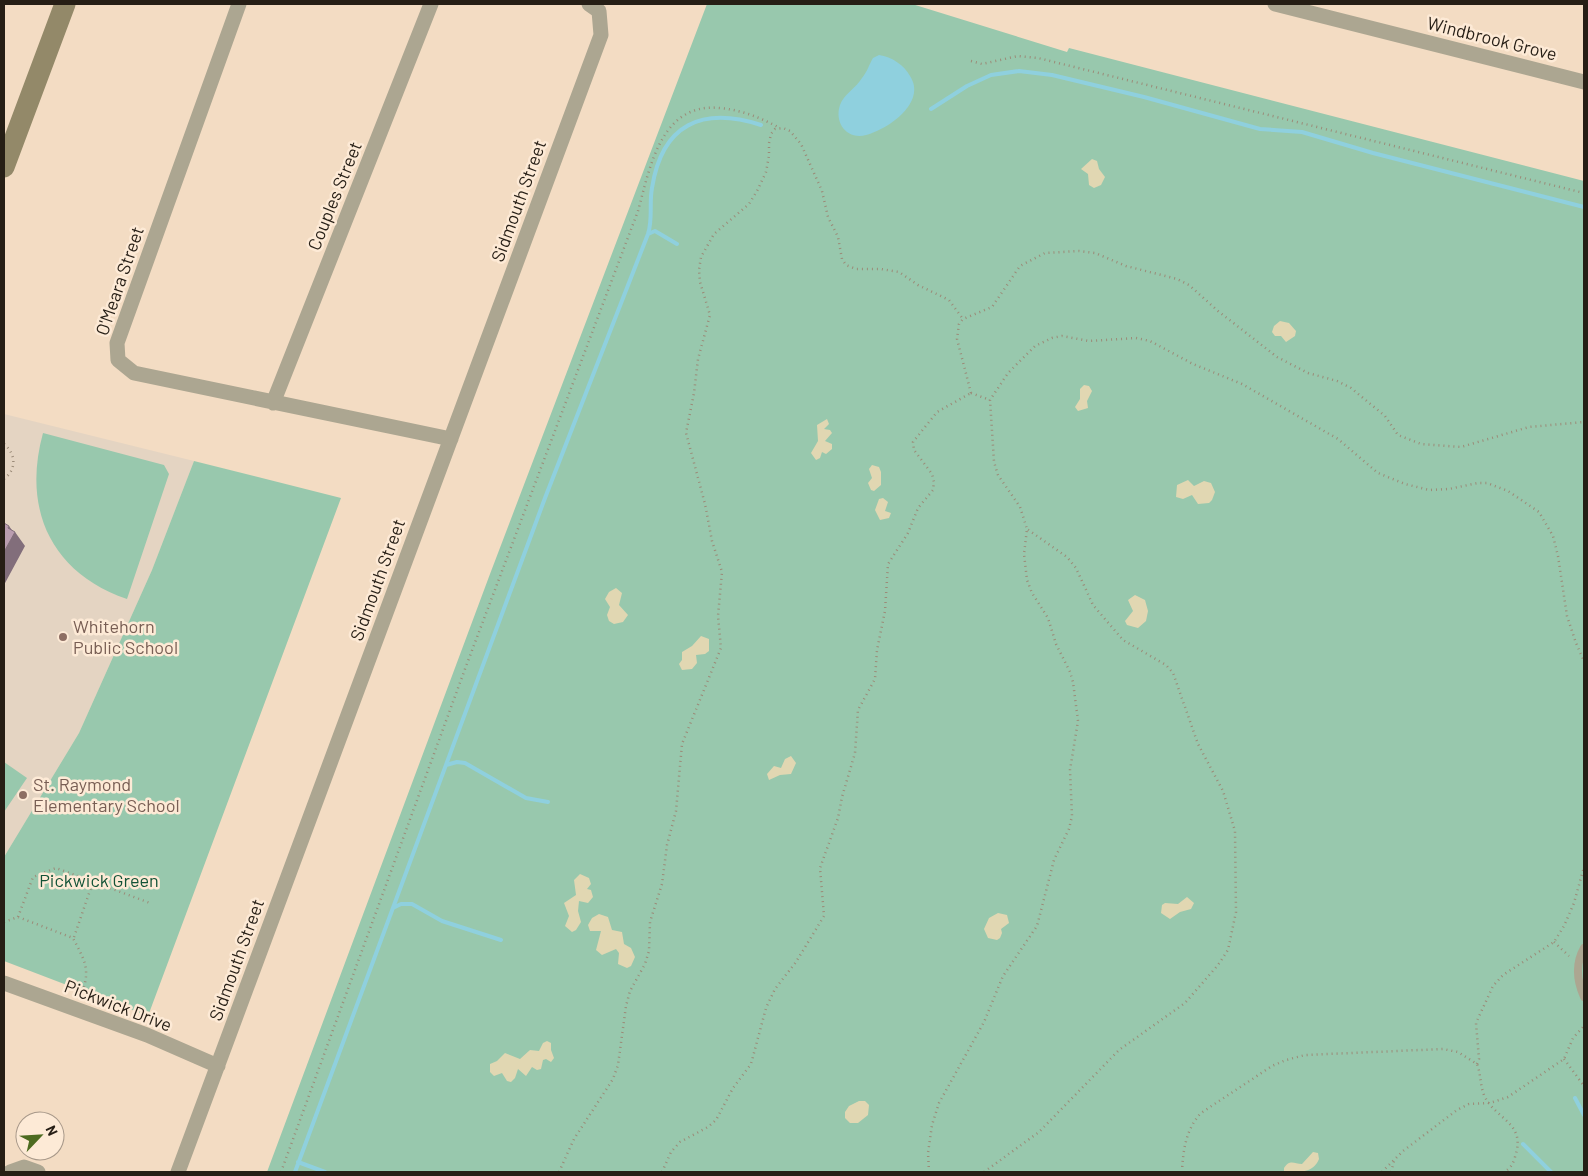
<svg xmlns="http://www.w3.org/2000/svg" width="1588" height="1176" viewBox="0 0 1588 1176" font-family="Barlow,sans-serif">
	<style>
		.education { fill: #e4d4c2 }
		.green { fill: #98c8ad }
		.sand { fill: #e1d7b2 }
		.water { fill: #8fd0de }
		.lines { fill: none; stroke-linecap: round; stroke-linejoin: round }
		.stream { stroke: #8fd0de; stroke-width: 4 }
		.path { stroke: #9b8b78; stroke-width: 2.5; stroke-dasharray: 1 4; stroke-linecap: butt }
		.lane { stroke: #aca691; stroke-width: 8 }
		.street { stroke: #aca691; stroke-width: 15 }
		.secondary { stroke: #938969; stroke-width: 21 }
		.shaded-wall { fill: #826e7b }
		.building { fill: #ba9db0; stroke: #826e7b }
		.education-dot { fill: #8d6e63; stroke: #fdead6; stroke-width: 2 }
		.labels { text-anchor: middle; stroke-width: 5; stroke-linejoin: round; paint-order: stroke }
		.street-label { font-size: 18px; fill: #261e15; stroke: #fdead6 }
		.education-label { font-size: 18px; fill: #785e54; stroke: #fdead6; text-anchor: start }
		.park-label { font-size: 18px; fill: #125236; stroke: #fdead6 }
	</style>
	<rect width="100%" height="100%" fill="#f3dcc3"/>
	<!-- education -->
	<path class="education" d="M4,414L194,461L152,570L79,733L4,857Z"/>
	<!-- green -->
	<path class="green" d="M707,4H912L1067,52L1069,48L1584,181V1172H267L490,574Z
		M43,433L164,465L169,474L127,599C51,573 22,509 43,433Z
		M194,461L341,498L148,1016L4,961V857L79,733L152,570Z
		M4,762L27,778L4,812Z"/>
	<!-- sand -->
	<path class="sand" d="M1092,159L1097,161L1099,169L1105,177L1101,185L1094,188L1089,185L1088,174L1081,169Z
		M1280,321L1289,323L1296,331L1295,336L1286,342L1281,336H1275L1272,332L1274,326Z
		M1084,385L1089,386L1092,391L1087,401L1088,408L1078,411L1075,407L1080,399V389Z
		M827,419L829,424L824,429L830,430L832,433L825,441L832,444V449L826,454L822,452L820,458L816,460L811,453L818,441L817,425Z
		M872,465L879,467L881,472V485L874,491L871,490L868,483L872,478L869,469Z
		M1188,480L1194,486L1204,481L1211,483L1215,492L1212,500L1209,503L1198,504L1192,495L1183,499L1176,497L1177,485Z
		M883,498L888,502L885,511L891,513L889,518L880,520L875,510L879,499Z
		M616,588L622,593L619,605L628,615L623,622L614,624L609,621L607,615L610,607L605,599L609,592Z
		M1135,595L1145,600L1148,611L1146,621L1138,628L1127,625L1125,621L1133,611L1128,600Z
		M701,636L709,639V651L705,654L696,655L697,663L692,669L682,670L679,664L682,660V652L692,646Z
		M791,756L796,763L791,774L780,775L769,780L767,774L774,766L781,768L785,759Z
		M580,874L589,878L591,884L587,889L591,890L593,897L588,903L579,901L578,911L581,922L576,930L572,932L565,926L569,916L564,903L576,895L574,880Z
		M1187,897L1194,903L1191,909L1180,912L1170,919L1161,913L1162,905L1165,903L1178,904Z
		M998,913L1007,915L1009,923L1001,929L1002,933L1000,938L997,940L988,938L984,929L989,918Z
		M599,914L608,917L612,930L622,932L624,944L631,948L635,957L631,966L627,968L618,964L619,953L616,949L602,955L596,950L601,931H590L588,925L592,918Z
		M547,1041L551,1043V1050L554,1058L551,1062L546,1059L543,1060L541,1069L537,1070L532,1067L526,1076L518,1069L515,1078L511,1082L507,1081L502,1073L494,1076L490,1072V1064L497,1061L505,1053L520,1059L530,1050L539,1051L543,1043Z
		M859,1101H865L869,1105L868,1115L858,1123H850L845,1118V1112L849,1106Z
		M1313,1152L1318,1153L1319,1159C1313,1174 1298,1172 1284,1172V1168C1290,1159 1294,1164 1302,1164Z"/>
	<!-- water -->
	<path class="water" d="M879,55C892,57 904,65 910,76C927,102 889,129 866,135C847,140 834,123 840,105C844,94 856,88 862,78C867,72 869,65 873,58Z"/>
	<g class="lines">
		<!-- stream -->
		<path class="stream" d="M931,109L967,86L991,75L1019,71L1052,75L1144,97L1260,129L1302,132L1373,153L1584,207
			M648,234L655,231L677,244
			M446,765L457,762L465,763L526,798L548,802
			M393,908L401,904H412L442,921L501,940
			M1575,1098L1584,1115
			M1523,1144L1551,1172
			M298,1162L325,1172
			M295,1172L545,498L648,234C653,219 649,203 652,188C662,124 702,106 761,125"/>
		<!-- path -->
		<path class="path" d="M971,61L982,64L1018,56L1038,58L1584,193
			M971,393L957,339L959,324L963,319L992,307L1020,266L1045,253L1079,251L1095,253L1126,266L1177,279L1189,285L1218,311L1277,357L1308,373L1337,381L1351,388L1385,416L1398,435L1421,444L1461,447L1529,427L1584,422
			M971,393L990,400
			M4,444C16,454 17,469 4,479
			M18,917L33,877L56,868L150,903
			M4,922L18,917L73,938C84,960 91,968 82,993
			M74,937L93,882
			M1554,942L1569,956
			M1564,1059L1584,1086
			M1477,1064L1479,1059L1476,1023L1493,986L1503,975L1554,942L1564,926L1574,903L1584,867
			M281,1172L465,669L638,211C650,167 661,102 720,108C741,110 759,117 778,127
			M559,1172L574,1139L613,1079L618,1065L626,1006L630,991L645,964L649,951L650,922L662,884L667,845L676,811L682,744L721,648L718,616L722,572L712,541L705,504L686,433L694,393L698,359L710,315L700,282L699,270L701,257L714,234L749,204L757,191L766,172L769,156V143L771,134L775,129L783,128L790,131L801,144L822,191L828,217L838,237L842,259L846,265L856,269H881L899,272L918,285L949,300L963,319
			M662,1172L671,1152L680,1142L708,1127L716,1120L733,1088L751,1064L766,1008L775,989L796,962L824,916L820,868L838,818L842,797L855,753L858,710L875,679L877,650L885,611L888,564L908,533L918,508L933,490L934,482L932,474L914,450L913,442L937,412L971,393
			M929,1172L928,1153L932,1125L939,1103L984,1022L1003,976L1037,926L1054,860L1069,829L1072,816L1070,770L1078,721L1073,682L1070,672L1056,644L1048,618L1032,593L1027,580L1024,554L1027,529L1020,507L998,475L994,462L990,400L1008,373L1035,346L1052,338L1062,336L1089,341L1136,338L1150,341L1193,364L1242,384L1338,439L1378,473L1405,484L1429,490L1449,489L1478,483H1487L1508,491L1539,512L1553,536L1558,556L1567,616L1576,643L1584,661
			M984,1172L1039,1132L1119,1050L1185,1003L1218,965L1228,950L1236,912L1235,831L1223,791L1198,744L1173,673L1166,665L1123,640L1093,605L1076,568L1067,557L1027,529
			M1182,1172C1183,1150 1186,1129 1201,1113L1272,1066L1286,1060L1305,1055L1443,1049L1458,1052L1477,1064C1481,1074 1480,1085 1484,1095C1495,1120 1527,1122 1515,1157C1513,1164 1510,1169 1504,1172
			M1382,1172L1403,1151L1457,1110L1469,1104L1490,1103L1508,1097L1564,1059L1573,1038L1584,1026
			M1391,1172L1394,1161"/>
		<!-- lane -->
		<path class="lane" d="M1584,948C1575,964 1577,981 1584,997"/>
		<!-- street -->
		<path class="street" d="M239,4L117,343L118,360L134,373L451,439
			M1275,4L1584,82
			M273,403L431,4
			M4,983L147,1035L218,1066
			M10,1172L24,1167L38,1172
			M178,1172L601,35L599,11L589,4"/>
		<!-- secondary -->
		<path class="secondary" d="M4,167L65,4"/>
	</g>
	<!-- shaded-wall -->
	<path class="shaded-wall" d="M9,526L14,533L15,532L25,546L4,585V552L8,528Z"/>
	<!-- building -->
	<path class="building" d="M4,523L9,526L8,528L15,532L4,552Z"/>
	<!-- markers -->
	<g class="education-dot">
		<circle cx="63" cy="637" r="5"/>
		<circle cx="23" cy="795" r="5"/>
	</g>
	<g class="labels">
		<!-- street labels -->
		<g class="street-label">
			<text transform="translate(1492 39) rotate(14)" y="6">Windbrook Grove</text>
			<text transform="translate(335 196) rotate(-68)" y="6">Couples Street</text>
			<text transform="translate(519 201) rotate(-70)" y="6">Sidmouth Street</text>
			<text transform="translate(120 281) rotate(-71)" y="6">O'Meara Street</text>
			<text transform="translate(378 580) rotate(-70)" y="6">Sidmouth Street</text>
			<text transform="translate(237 960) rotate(-70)" y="6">Sidmouth Street</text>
			<text transform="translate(118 1006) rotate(21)" y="6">Pickwick Drive</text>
		</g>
		<!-- education labels -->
		<g class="education-label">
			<text x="73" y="633">Whitehorn<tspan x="73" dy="21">Public School</tspan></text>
			<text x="33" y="791">St. Raymond<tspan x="33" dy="21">Elementary School</tspan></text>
		</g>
		<!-- park labels -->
		<g class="park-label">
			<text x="99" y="887">Pickwick Green</text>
		</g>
	</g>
	<!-- border -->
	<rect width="1588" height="1176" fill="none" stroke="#261e15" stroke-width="10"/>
	<!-- north arrow -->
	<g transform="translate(40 1136) rotate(65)"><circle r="24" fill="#fdead6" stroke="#a79889"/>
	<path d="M0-4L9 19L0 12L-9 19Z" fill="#4d6b20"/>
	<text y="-8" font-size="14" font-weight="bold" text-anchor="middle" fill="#261e15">N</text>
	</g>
</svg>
